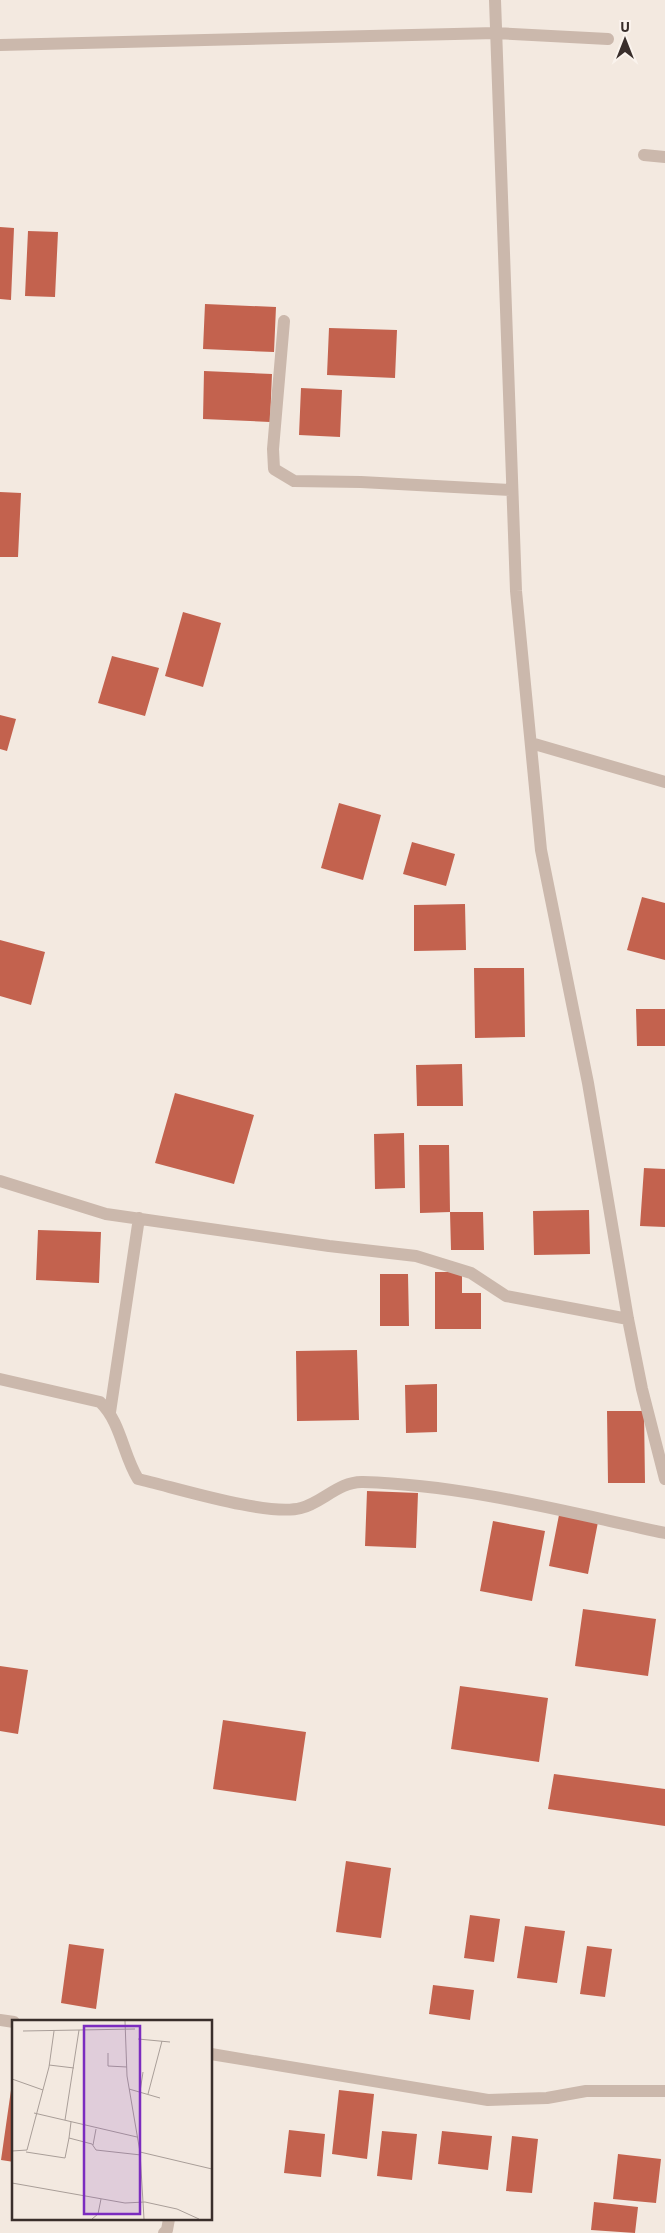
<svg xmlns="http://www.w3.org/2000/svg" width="665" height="2233" viewBox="0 0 665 2233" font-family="'IBM Plex Sans',sans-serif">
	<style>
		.building { fill: #c3624e }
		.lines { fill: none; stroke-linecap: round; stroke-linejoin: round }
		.minor { stroke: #cbb8ac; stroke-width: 12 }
		.inset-road { fill: none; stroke: #a99e98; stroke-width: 1 }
		.view { fill: #7b2cbf; fill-opacity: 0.15; stroke: #7b2cbf; stroke-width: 2.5 }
		.inset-edge { fill: none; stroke: #392e2b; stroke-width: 2.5 }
	</style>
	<rect width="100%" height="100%" fill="#f3e9e0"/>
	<!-- building -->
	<path class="building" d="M0,227L14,228L11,300L0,299Z
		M28,231L58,232L55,297L25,296Z
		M205,304L276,307L274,352L203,349Z
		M329,328L397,330L395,378L327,375Z
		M204,371L272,374L270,422L203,419Z
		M301,388L342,390L340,437L299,435Z
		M0,492L21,493L18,557H0Z
		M183,612L221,623L203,687L165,676Z
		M112,656L159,668L145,716L98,703Z
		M0,715L16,719L7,751L0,749Z
		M339,803L381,815L363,880L321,868Z
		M412,842L455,854L446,886L403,874Z
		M642,897L665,903V960L627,950Z
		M465,904L466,950L414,951V905Z
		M0,940L45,952L31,1005L0,996Z
		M474,968H524L525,1037L475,1038Z
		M636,1009H665V1046H637Z
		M462,1064L463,1106H417L416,1065Z
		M175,1093L254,1115L234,1184L155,1163Z
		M404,1133L405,1188L375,1189L374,1134Z
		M419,1145H449L450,1212L420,1213Z
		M644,1168L665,1169V1227L640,1226Z
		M589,1210L590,1254L534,1255L533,1211Z
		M450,1212H483L484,1250H451Z
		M38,1230L101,1232L99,1283L36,1280Z
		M435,1272H462V1293H481V1329H435Z
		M380,1274H408L409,1326H380Z
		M357,1350L359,1420L297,1421L296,1351Z
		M437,1384V1432L406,1433L405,1385Z
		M607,1411H644L645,1483H608Z
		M367,1491L418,1493L416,1548L365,1546Z
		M559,1515L598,1522L588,1574L549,1566Z
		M493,1521L545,1531L532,1601L480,1591Z
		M583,1609L656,1619L648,1676L575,1666Z
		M0,1666L28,1670L18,1734L0,1731Z
		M460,1686L548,1698L539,1762L451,1749Z
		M223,1720L306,1732L296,1801L213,1789Z
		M554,1774L665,1789V1826L548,1809Z
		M346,1861L391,1868L381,1938L336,1932Z
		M470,1915L500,1919L494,1962L464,1958Z
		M525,1926L565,1931L557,1983L517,1978Z
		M69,1944L104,1949L96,2009L61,2003Z
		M587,1946L612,1949L605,1997L580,1994Z
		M433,1985L474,1990L470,2020L429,2014Z
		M11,2090H14V2162L1,2160Z
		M339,2090L374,2094L367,2159L332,2154Z
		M289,2130L325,2134L321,2177L284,2173Z
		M382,2131L417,2134L412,2180L377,2176Z
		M442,2131L492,2136L488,2170L438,2164Z
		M512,2136L538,2139L532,2193L506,2191Z
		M618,2154L661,2159L656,2203L613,2199Z
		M594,2202L638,2207L635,2233L591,2230Z"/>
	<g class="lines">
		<!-- minor -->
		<path class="minor" d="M495,0L516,591L541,850L588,1083L628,1319L642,1389L665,1479
			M0,45L496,33L608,39
			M644,155L665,157
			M284,321L273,449L274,469L294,481L361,482L512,490
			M531,743L665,782
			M0,1181L106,1214L329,1246L416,1256L471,1273L506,1296L628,1319
			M0,1379L100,1402C121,1422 123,1455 138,1479C174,1487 268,1517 301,1508C322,1503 339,1481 363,1482C465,1485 566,1512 665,1533
			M110,1412L139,1218
			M0,2020L14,2022
			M211,2054L488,2100L547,2098L586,2091H665
			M164,2233L167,2230L169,2219"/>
	</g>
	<!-- overview -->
	<g transform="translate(12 2020)">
		<rect width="200" height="200" fill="#f3e9e0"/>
		<path class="inset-road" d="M113,1L115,56L128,132L132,199M11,11L123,9M126,19L158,22M96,33V46L115,47M37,45L62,48M0,59L31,70M117,69L148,78M128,72L131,52M136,74L150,21M22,93L125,117M53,100L67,10M59,102L57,118L80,124L84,130L129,135M81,125L84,109M0,131L15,130L37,47L42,11M14,132L53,138L57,118M128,132L200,149M0,163L113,183L133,182L165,189L187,199M80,199L86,194L89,179"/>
		<path class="view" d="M72,6H128V194H72Z"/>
		<rect width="200" height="200" class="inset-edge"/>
	</g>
	<!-- north arrow -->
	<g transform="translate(625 40)" stroke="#faf3ed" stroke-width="4" paint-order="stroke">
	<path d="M0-4L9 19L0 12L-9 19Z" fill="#392e2b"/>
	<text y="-8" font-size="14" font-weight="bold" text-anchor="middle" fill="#392e2b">U</text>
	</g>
</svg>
